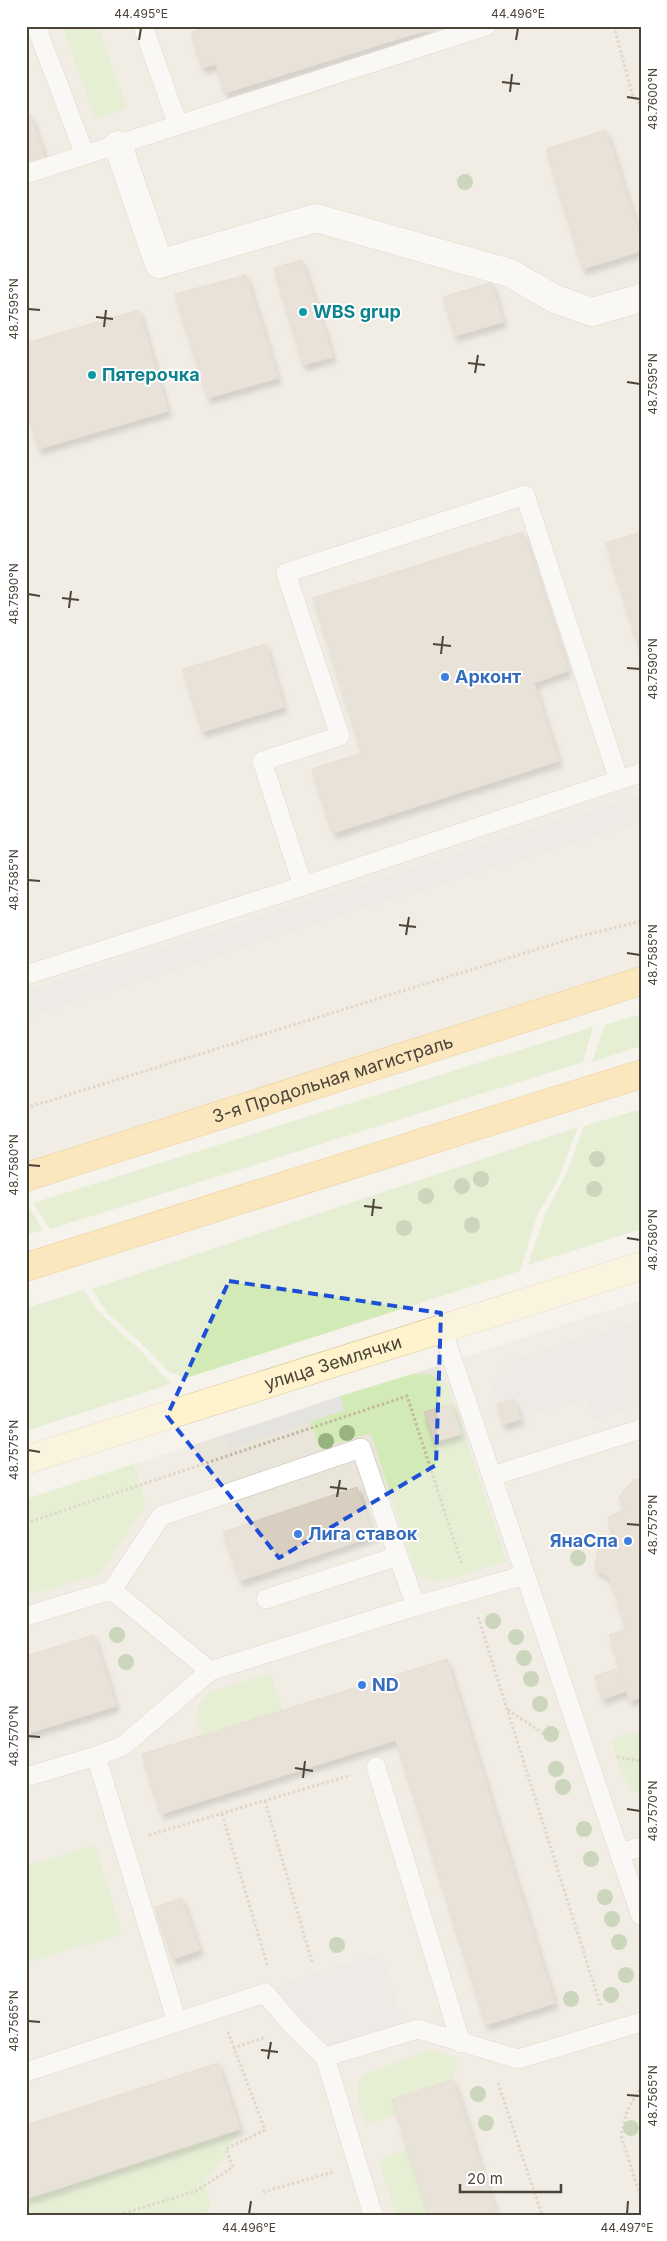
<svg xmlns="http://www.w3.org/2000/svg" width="667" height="2241" viewBox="0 0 667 2241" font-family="Inter,sans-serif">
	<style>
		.residential { fill: #eae5da }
		.education { fill: #efe8d6 }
		.green { fill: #d2eab5 }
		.parking { fill: #e5e3e0 }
		.building { fill: #d8cfc1; stroke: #d3c7b4; filter: url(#shadow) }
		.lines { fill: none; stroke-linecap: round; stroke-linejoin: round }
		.service-casing { stroke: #c2bbae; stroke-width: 20 }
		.minor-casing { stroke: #c2bbae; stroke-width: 29 }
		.secondary-casing { stroke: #d6c79b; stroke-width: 29 }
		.trunk-casing { stroke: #e0a43c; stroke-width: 29 }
		.path { stroke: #c4b79f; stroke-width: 3; stroke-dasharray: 2.5 2.5; stroke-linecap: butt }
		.service { stroke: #fff; stroke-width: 19 }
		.minor { stroke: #fff; stroke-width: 28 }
		.secondary { stroke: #fff3cd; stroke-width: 28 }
		.trunk { stroke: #ffd985; stroke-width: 28 }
		.tree { fill: #97b381 }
		.marked { fill: none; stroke: #1d4ed8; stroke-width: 4; stroke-dasharray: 10 6; stroke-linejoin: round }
		.ticks { fill: none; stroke: #4b4439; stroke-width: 2 }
		.culture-dot { fill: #0f9aa8; stroke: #fff; stroke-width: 2 }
		.shop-dot { fill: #3f7fe0; stroke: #fff; stroke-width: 2 }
		.labels { text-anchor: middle; stroke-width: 4; stroke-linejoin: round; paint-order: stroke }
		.culture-label { font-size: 18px; font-weight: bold; fill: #0d838f; stroke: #fff; text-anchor: start }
		.shop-label { font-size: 18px; font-weight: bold; fill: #366cbe; stroke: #fff; text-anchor: start }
		.street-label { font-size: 18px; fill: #4b4439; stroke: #fff }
		.neatline { fill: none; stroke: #4b4439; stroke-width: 2 }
		.ticks-label { font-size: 12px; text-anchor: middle; fill: #4b4439 }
	</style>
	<defs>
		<filter id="shadow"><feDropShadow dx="3" dy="5.5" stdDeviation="2.5" flood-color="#0004"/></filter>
	</defs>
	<rect width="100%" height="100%" fill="#f6f3ec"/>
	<!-- residential -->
	<path class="residential" d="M26,26H641V981L26,1178Z
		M641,1300V2215H26V1499Z"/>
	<!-- education -->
	<path class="education" d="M641,2112V2139L633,2115Z"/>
	<!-- green -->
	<path class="green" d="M62,26H98L127,108L95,118Z
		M641,1014V1046L592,1062L605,1025Z
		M593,1027L583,1062L50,1229L33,1203Z
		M641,1109V1229L528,1265L545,1215L568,1170L584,1126Z
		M578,1127L556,1184L537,1215L520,1271L186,1378L169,1372L138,1340L107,1313L92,1289Z
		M29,1207L43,1230L26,1235V1208Z
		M84,1290L99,1312L141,1351L171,1384L26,1431V1308Z
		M413,1374L430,1375L445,1381L452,1397L507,1562C479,1565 437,1595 415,1571L371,1433L320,1448L310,1422L344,1410L340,1396Z
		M134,1464L146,1505L100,1574L26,1596V1499Z
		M270,1673L283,1710L202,1735L196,1714L200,1703L208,1693Z
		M641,1730V1797C622,1785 618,1760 611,1740Z
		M95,1845L122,1934L26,1963V1866Z
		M431,2050L458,2059L453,2079L392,2099L397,2114L366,2124C360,2105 351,2093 363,2075Z
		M240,2129L221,2163L204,2180L211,2206L204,2215H26V2199Z
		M408,2149L429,2215H396L380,2164L385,2157Z"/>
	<!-- parking -->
	<path class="parking" d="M641,794V823L349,913L26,1019V991Z
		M641,1320V1406L594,1421L586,1399L521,1419L514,1399L497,1404L492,1388L501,1363Z
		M340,1396L345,1410L230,1448L225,1435Z
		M381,1952L404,2024L335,2046L302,2020L273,1987Z"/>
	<!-- building -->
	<path class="building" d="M210,26H439L225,93L216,64L202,68L191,32Z
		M31,115L45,158L26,164V116Z
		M606,130L641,239V251L583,269L546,149Z
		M302,260L333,357L303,365L274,268Z
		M246,275L278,378L208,398L175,294Z
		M492,282L503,322L455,336L443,297Z
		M139,310L168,411L39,449L26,406V343Z
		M523,532L568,671L534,683L559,761L333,833L312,769L362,753L313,598Z
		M641,532V654L606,543Z
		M266,644L284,707L202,732L183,669Z
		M514,1399L521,1419L503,1425L497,1404Z
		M452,1404L461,1434L434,1442L424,1412Z
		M634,1479L641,1481V1697L630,1701L609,1635L626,1629L610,1578L595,1568L598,1546L612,1537L608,1518L625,1508L619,1497Z
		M357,1487L374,1536L240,1581L223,1532Z
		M94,1635L116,1706L26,1734V1656Z
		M447,1659L555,2003L486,2025L396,1740L161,1814L142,1754Z
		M619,1668L627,1691L602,1699L595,1676Z
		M182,1898L200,1950L173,1959L155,1907Z
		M218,2063L240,2129L26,2199V2125Z
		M453,2079L497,2215H429L402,2132L392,2099Z"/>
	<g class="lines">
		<defs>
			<path id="service" d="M36,26L85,155
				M143,26L178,125
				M26,174L486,26
				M619,780L641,773
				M26,975L303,886L619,780L525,495L286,573L340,736L262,761L303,886
				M442,1329L641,1916
				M492,1476L641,1429
				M398,1556L416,1606
				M112,1590L161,1516L361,1448L398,1556L266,1599
				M26,1616L112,1590L210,1671L416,1606L525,1575
				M96,1756L123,1746L210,1671
				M376,1767L461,2043
				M26,1777L96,1756L177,2022
				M619,1853L641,1847
				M26,2072L265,1993L294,2027L325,2057
				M373,2215L325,2057L418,2029L518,2059L641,2022"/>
			<path id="minor" d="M118,145L159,264L316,218L510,273L555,299L592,312L641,298"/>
			<g id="secondary">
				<path id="s1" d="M26,1460L641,1266"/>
			</g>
			<g id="trunk">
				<path id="s2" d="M26,1177L641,981"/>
				<path d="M26,1267L641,1074"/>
			</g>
		</defs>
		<!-- service casing -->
		<use href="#service" class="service-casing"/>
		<!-- minor casing -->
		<use href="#minor" class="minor-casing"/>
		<!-- secondary casing -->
		<use href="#secondary" class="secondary-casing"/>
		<!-- trunk casing -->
		<use href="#trunk" class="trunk-casing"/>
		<!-- path -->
		<path class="path" d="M614,26L633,97L641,105
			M26,1108L570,939L641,921
			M26,1523L407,1396L462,1565
			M478,1617L601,2007
			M508,1710L553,1740
			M617,1757L641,1761
			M265,1801L312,1962
			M222,1814L268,1967
			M149,1835L351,1775
			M233,2048L266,2037
			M641,2080L639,2090L627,2111L621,2135L641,2199
			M498,2083L542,2215
			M263,2192L333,2172
			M119,2215L196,2191L233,2167L226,2149L265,2130L228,2032"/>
		<!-- service -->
		<use href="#service" class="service"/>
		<!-- minor -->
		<use href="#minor" class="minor"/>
		<!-- secondary -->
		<use href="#secondary" class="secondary"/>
		<!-- trunk -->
		<use href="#trunk" class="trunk"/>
	</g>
	<!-- trees -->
	<g class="tree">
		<circle cx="465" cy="182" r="8"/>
		<circle cx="597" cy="1159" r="8"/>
		<circle cx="481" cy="1179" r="8"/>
		<circle cx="462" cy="1186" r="8"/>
		<circle cx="594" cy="1189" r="8"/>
		<circle cx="426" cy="1196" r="8"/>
		<circle cx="472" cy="1225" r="8"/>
		<circle cx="404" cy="1228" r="8"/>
		<circle cx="347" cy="1433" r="8"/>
		<circle cx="326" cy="1441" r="8"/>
		<circle cx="578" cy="1558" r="8"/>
		<circle cx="493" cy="1621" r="8"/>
		<circle cx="117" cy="1635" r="8"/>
		<circle cx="516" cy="1637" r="8"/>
		<circle cx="524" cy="1658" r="8"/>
		<circle cx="126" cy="1662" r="8"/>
		<circle cx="531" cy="1679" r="8"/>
		<circle cx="540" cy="1704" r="8"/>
		<circle cx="551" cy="1734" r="8"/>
		<circle cx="556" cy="1769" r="8"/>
		<circle cx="563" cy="1787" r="8"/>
		<circle cx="584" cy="1829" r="8"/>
		<circle cx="591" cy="1859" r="8"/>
		<circle cx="605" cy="1897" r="8"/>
		<circle cx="612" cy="1919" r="8"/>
		<circle cx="619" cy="1942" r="8"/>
		<circle cx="337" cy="1945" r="8"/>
		<circle cx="626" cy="1975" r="8"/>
		<circle cx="611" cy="1995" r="8"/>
		<circle cx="571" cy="1999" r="8"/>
		<circle cx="478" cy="2094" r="8"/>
		<circle cx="486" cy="2123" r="8"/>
		<circle cx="631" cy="2128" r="8"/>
	</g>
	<!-- marked area -->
	<path d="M0 0H667V2241H0ZM229,1281L441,1313L436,1465L279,1558L167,1416Z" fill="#f6f3ec" fill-opacity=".55" fill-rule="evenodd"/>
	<path class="marked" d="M229,1281L441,1313L436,1465L279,1558L167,1416Z"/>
	<!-- ticks -->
	<path class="ticks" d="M139,40L141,28M516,40L518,28M502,82L520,84M510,92L512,74M627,97L640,99M28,309L40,310M96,317L113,319M104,327L106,310M468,363L485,365M475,373L478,355M627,382L640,384M28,594L40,596M62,598L79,600M69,608L71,591M433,644L451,646M441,654L443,636M627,668L640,669M28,880L40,881M399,925L416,927M406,935L409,917M627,953L640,955M28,1165L40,1166M364,1206L382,1208M372,1216L374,1199M627,1238L640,1240M28,1450L40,1452M330,1487L347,1489M337,1497L340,1480M627,1524L640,1525M28,1736L40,1737M295,1768L313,1771M303,1778L305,1761M627,1809L640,1811M28,2021L40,2022M261,2050L278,2052M268,2059L271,2042M627,2095L640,2096M249,2214L251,2201M627,2214L628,2201"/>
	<!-- markers -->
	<g class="culture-dot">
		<circle cx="303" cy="312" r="5"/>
		<circle cx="92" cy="375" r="5"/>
	</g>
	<g class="shop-dot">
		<circle cx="445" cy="677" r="5"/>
		<circle cx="298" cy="1534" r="5"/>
		<circle cx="628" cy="1541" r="5"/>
		<circle cx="362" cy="1685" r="5"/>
	</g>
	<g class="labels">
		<!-- culture labels -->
		<g class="culture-label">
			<text x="313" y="318">WBS grup</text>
			<text x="102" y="381">Пятерочка</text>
		</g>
		<!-- shop labels -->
		<g class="shop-label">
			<text x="455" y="683">Арконт</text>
			<text x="308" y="1540">Лига ставок</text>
			<text x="618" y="1547" text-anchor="end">ЯнаСпа</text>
			<text x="372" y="1691">ND</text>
		</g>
		<!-- street labels -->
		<g class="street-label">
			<text dy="6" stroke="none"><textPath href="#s2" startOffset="322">3-я Продольная магистраль</textPath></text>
			<text dy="6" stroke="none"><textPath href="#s1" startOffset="322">улица Землячки</textPath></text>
		</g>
	</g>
	<!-- border -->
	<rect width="667" height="2241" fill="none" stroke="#ffffff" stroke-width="55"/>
	<!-- scale -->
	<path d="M460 2184v8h101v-8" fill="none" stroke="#4b4439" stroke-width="2.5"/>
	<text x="467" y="2184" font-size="15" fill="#4b4439" stroke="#ffffff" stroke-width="4" paint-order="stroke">20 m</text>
	<rect x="28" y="28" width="612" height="2186" class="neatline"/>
	<g class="ticks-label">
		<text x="141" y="18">44.495°E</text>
		<text x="518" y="18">44.496°E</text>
		<text transform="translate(653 99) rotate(-90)" y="4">48.7600°N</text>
		<text transform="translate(14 309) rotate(-90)" y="4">48.7595°N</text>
		<text transform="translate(653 384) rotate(-90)" y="4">48.7595°N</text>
		<text transform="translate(14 594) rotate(-90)" y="4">48.7590°N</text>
		<text transform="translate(653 669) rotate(-90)" y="4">48.7590°N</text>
		<text transform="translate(14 880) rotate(-90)" y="4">48.7585°N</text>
		<text transform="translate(653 955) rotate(-90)" y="4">48.7585°N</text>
		<text transform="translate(14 1165) rotate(-90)" y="4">48.7580°N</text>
		<text transform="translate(653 1240) rotate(-90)" y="4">48.7580°N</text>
		<text transform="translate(14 1450) rotate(-90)" y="4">48.7575°N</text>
		<text transform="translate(653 1525) rotate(-90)" y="4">48.7575°N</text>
		<text transform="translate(14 1736) rotate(-90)" y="4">48.7570°N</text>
		<text transform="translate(653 1811) rotate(-90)" y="4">48.7570°N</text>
		<text transform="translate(14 2021) rotate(-90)" y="4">48.7565°N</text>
		<text transform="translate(653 2096) rotate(-90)" y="4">48.7565°N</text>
		<text x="249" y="2232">44.496°E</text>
		<text x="627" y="2232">44.497°E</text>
	</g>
</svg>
